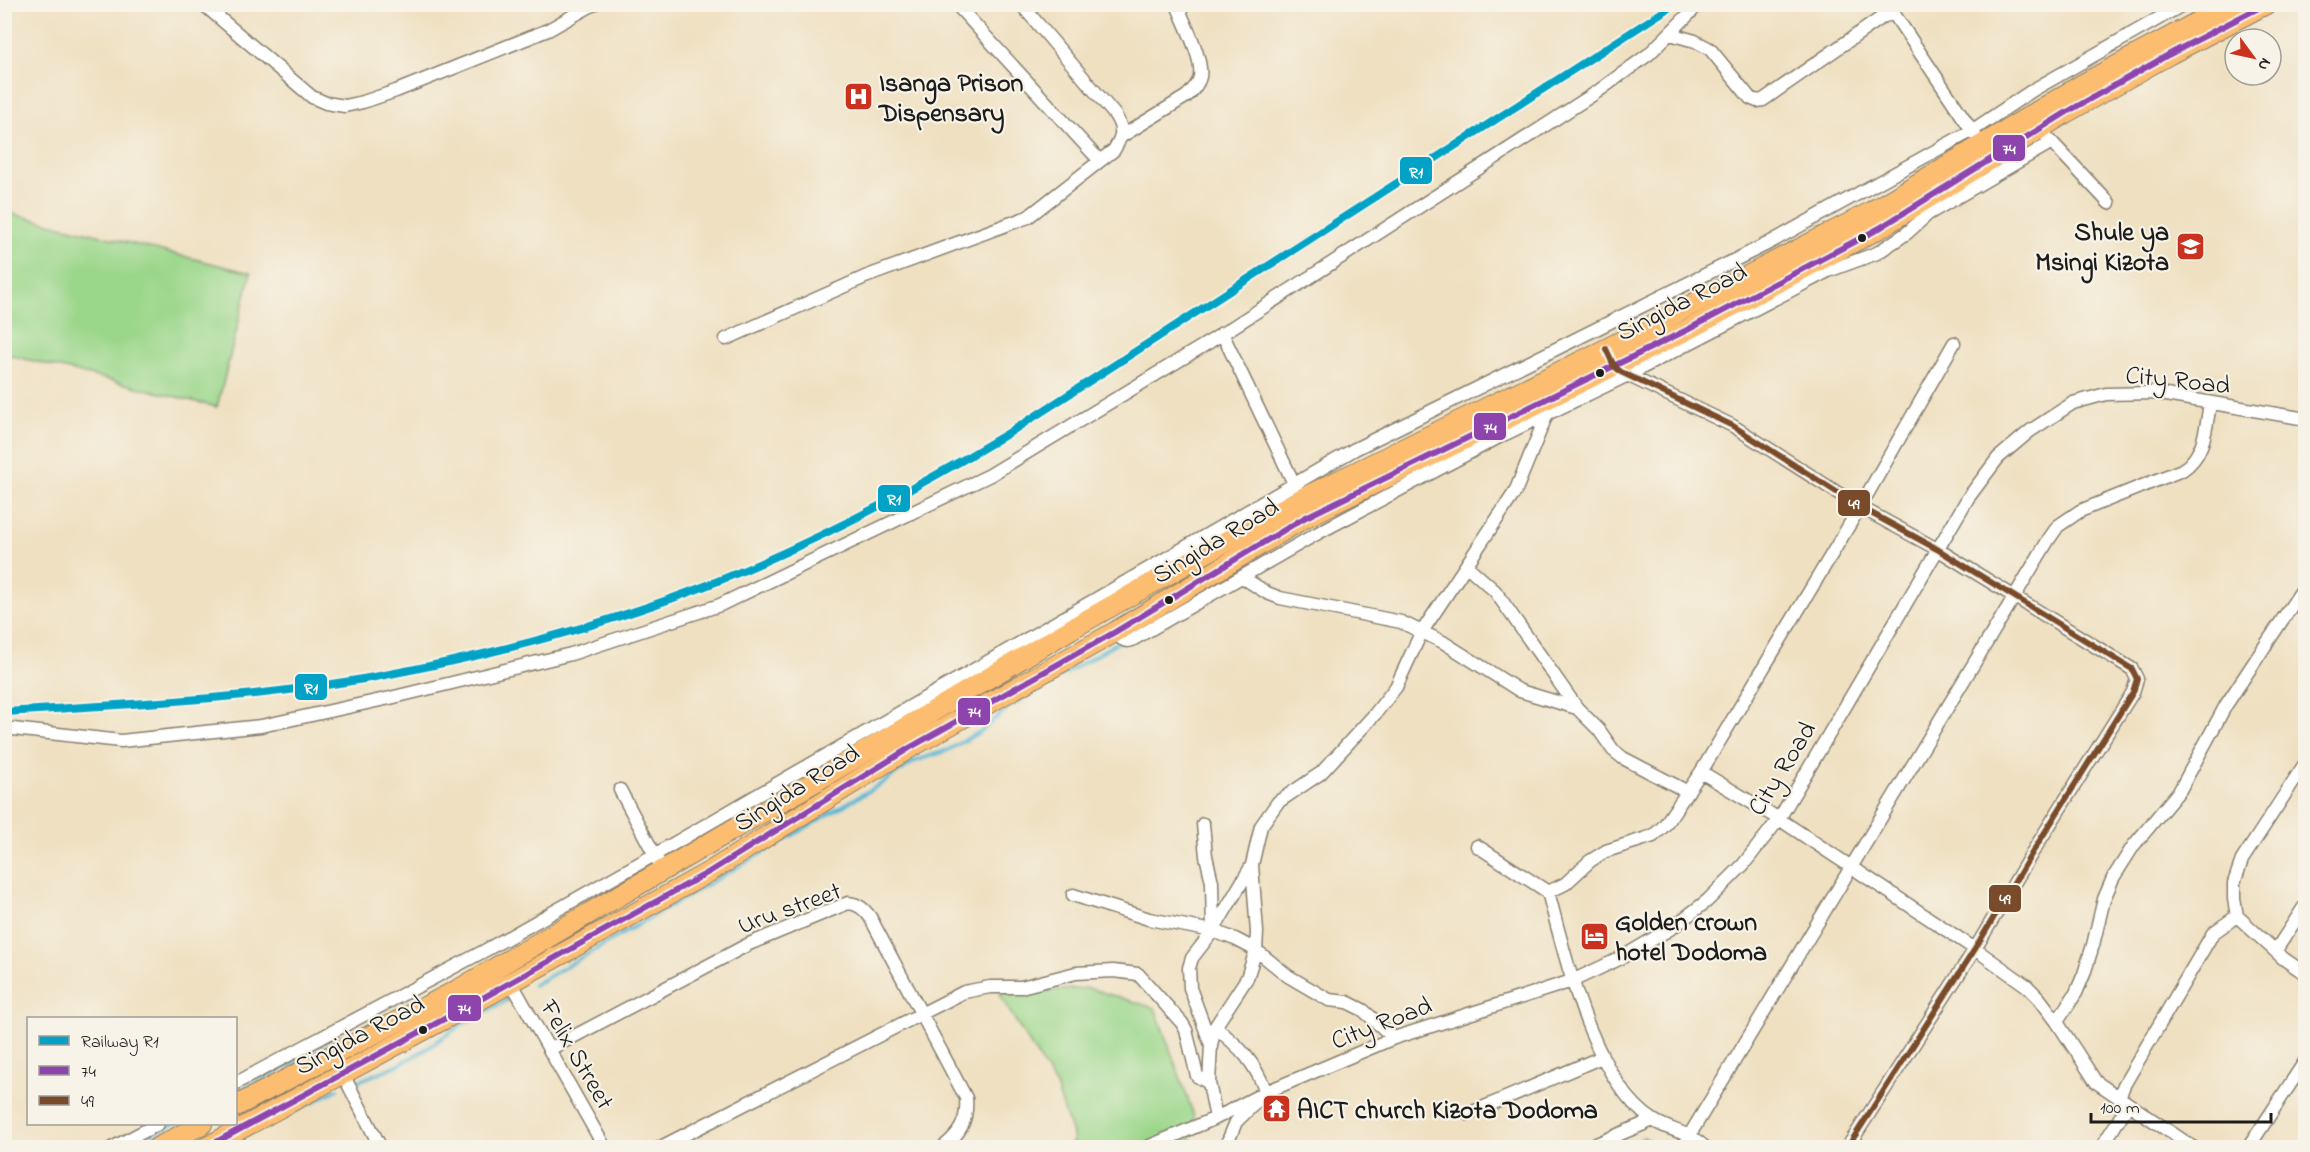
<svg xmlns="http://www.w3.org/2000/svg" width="2310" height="1152" viewBox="0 0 2310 1152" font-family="'Indie Flower',sans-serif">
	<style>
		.green { fill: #9bd78b; stroke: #5c7a54; stroke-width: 1.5 }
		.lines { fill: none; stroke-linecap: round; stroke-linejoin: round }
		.stream { stroke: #57b7d5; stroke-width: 4 }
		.minor-casing { stroke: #867e6e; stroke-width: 15 }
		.trunk-casing { stroke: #867e6e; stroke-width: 22 }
		.minor { stroke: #fff; stroke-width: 12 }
		.trunk { stroke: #fcbd6f; stroke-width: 20 }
		.bus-1-casing { stroke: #f7f3e8; stroke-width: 10 }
		.bus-2-casing { stroke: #f7f3e8; stroke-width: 10 }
		.bus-1 { stroke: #8e44ad; stroke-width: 6 }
		.bus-2 { stroke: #7a4b2a; stroke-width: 6 }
		.rail-1-casing { stroke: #f7f3e8; stroke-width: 12 }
		.rail-1 { stroke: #01a2c5; stroke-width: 8 }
		.bus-dot { fill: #1c1c1c; stroke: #f7f3e8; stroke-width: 2 }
		.labels { text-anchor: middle; stroke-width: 4.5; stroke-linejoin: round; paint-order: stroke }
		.poi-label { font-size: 26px; font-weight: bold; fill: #1c1c1c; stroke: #f7f3e8; text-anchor: start }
		.street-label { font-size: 26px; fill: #1c1c1c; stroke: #f7f3e8 }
		.line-badge { stroke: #f7f3e8; stroke-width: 2 }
		.badge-label { font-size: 16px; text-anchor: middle; font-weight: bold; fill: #fff }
	</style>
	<rect width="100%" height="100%" fill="#f7f3e8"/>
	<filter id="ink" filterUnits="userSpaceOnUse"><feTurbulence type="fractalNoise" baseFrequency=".0167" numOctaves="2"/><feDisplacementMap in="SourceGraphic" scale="12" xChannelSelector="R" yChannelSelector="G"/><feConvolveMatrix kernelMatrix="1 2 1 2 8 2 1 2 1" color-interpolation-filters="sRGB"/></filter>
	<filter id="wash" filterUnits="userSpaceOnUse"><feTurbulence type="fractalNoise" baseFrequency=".008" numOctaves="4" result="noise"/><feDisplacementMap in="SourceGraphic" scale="24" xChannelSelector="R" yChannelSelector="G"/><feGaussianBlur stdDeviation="1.35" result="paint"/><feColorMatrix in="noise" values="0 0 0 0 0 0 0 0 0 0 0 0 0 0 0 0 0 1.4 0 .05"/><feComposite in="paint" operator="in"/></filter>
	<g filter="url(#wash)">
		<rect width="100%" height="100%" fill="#efe0c1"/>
		<!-- green -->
		<path class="green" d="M5,212L251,273L217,407L5,354Z
			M1088,988L1155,1008L1194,1116L1190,1147H1069L1074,1140L1056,1086L999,994Z
			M1644,1137L1659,1147H1629Z"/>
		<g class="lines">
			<!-- stream -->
			<path class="stream" d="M534,985L879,785L915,761L948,750L981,731L1009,707L1120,641
				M359,1081L400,1064L423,1051L459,1026L507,1000
				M236,1092L403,1008
				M291,1113L338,1089
				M127,1148L174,1124"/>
		</g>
	</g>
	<g filter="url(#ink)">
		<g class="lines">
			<defs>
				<path id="minor" d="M203,4L312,97L326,103L345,106L363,102L396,91L548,30L594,4
					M956,4L1100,161
					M1670,34L1695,41L1710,49L1750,98L1757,101L1763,100L1884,16L1894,14L1975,135
					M1122,136L1187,96C1192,91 1198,85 1200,77C1203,57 1184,24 1177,4
					M2046,136L2109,203
					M1222,333L1298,492
					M726,339L865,277L1028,217L1114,150C1123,135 1124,130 1115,115L1021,4
					M1612,361L1621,372L1733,426L1860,507L1937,549L2132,669L2137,679L2133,692L2032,853L1975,949L1847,1148
					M1467,566L1495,591L1577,708
					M1242,577L1267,593L1280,598L1401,622L1443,642L1520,691L1577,708L1599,730L1613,750L1623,758L1688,792
					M1115,632C1120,638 1124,643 1132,640L1318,533L1499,437L1628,375L1828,271L1877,253L1907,233L1928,214L2052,142
					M4,728L121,741L261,726L390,698L571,654L720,605L990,475L1211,341L1597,92L1649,54L1699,4
					M2306,762L2242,860L2234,883V899L2237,916L2284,959L2306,974
					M1701,772L1779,819L1975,949L2027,986L2039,998L2057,1022L2096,1082L2194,1148
					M620,790L658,861
					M1203,824L1206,856L1212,882L1213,930
					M1477,846L1548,892C1566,958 1593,1081 1653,1120C1663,1127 1676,1130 1687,1135C1694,1138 1700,1143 1706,1148
					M1548,892L1565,884L1590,861L1606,851L1653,836L1664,826L1701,772L1860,507L1954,343
					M1073,895L1149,919L1213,931L1235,939L1256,950L1288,976L1329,1000L1347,1002L1363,1010L1394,1038
					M2276,950L2306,904
					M511,982L605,1148
					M2057,1022L2076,993L2084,974L2093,945L2104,899L2113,878L2134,845L2180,790L2226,705L2306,584
					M1211,1045L1215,1027L1247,978L1256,950L1257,932L1252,865L1261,826L1278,802L1321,773L1375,714L1396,687L1421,633L1515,492L1547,414
					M550,1049L749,944L848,903C859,904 864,909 870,917L966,1098C968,1121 960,1134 942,1148
					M333,1055L381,1148
					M236,1083L486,950L654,855L1355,449L1769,243L1973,130L2033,90L2184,4
					M2119,1098L2124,1085L2213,933L2237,916
					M1468,1114L1602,1057
					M1216,1118L1209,1083L1211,1045L1190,988L1189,968L1192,958L1213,931L1252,865
					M1689,1136L2049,539L2058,526L2080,511L2182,470C2205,456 2206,427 2210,403
					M112,1148L158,1124
					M659,1148L964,992L990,987H1021L1076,973L1113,971L1138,974L1182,1023L1186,1030L1197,1076L1209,1083
					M1145,1148L1216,1118L1266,1092C1254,1061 1241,1048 1215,1027
					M1225,1148L1236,1122L1266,1092L1394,1038L1572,981L1621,958L1673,927L1707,901L1743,865L1779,819L1968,498L1998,458L2030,431L2073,403L2106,394L2154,393L2306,419
					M1587,1148L1653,1120
					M2101,1148L2128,1105
					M2248,1148L2306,1060"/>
				<path id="trunk" d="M236,1106L461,988L816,781L1071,629L1301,499L1606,349L1869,213L2083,84L2231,4
					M157,1148L202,1124
					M205,1148L472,1004L709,872L911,747L1115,632L1304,518L1687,330L1878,229L2067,112L2168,55L2266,4"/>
			</defs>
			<!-- minor casing -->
			<use href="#minor" class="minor-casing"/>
			<!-- trunk casing -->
			<use href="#trunk" class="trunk-casing"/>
			<!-- minor -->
			<use href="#minor" class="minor"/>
			<!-- trunk -->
			<use href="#trunk" class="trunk"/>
			<defs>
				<path id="bus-1" d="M205,1148L472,1004L709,872L911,747L1115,632L1304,518L1687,330L1878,229L2067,112L2168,55L2266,4"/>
				<path id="bus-2" d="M1606,349L1614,366L1621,372L1733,426L1860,507L1937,549L2132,669L2137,679L2133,692L2032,853L1975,949L1847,1148"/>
			</defs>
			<!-- bus-1 casing -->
			<use href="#bus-1" class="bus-1-casing"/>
			<!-- bus-2 casing -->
			<use href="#bus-2" class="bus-2-casing"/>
			<!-- bus-1 -->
			<use href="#bus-1" class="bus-1"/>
			<!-- bus-2 -->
			<use href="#bus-2" class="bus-2"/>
			<defs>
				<path id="rail-1" d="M4,712C130,704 257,699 380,676C496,654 614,623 723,579C824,538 919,487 1012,431L1675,4"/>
			</defs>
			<!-- rail-1 casing -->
			<use href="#rail-1" class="rail-1-casing"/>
			<!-- rail-1 -->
			<use href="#rail-1" class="rail-1"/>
		</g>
	</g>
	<!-- icons -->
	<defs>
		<symbol id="hospital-square" viewBox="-11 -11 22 22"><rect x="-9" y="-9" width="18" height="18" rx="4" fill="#c8321e" stroke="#f7f3e8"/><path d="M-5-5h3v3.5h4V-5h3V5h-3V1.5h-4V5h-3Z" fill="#fff"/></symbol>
		<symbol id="school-square" viewBox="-11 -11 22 22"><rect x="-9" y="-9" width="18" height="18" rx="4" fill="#c8321e" stroke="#f7f3e8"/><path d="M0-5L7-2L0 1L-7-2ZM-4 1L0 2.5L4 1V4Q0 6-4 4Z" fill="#fff"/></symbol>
		<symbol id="hotel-square" viewBox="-11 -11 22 22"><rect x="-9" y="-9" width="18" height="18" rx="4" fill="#c8321e" stroke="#f7f3e8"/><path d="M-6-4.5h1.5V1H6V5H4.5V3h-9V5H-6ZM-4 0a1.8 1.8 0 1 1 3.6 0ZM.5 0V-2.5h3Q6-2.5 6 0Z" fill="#fff"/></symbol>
		<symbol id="temple-square" viewBox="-11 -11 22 22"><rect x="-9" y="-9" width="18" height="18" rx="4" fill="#c8321e" stroke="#f7f3e8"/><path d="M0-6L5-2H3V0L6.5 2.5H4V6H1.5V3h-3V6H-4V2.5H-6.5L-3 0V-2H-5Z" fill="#fff"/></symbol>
	</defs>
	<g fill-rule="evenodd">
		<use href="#hospital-square" x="842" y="80" width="33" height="33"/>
		<use href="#school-square" x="2174" y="230" width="33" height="33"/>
		<use href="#hotel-square" x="1578" y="920" width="33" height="33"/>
		<use href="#temple-square" x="1260" y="1092" width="33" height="33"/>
	</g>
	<!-- markers -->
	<g class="bus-dot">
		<circle cx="1862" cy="238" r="5"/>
		<circle cx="1600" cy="373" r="5"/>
		<circle cx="1169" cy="600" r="5"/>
		<circle cx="423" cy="1030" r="5"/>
	</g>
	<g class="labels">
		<!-- poi labels -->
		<g class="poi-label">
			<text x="879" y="91">Isanga Prison<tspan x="879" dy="30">Dispensary</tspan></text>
			<text x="2169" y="240" text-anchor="end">Shule ya<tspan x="2169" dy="30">Msingi Kizota</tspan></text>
			<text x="1615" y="930">Golden crown<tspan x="1615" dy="30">hotel Dodoma</tspan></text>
			<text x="1297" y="1118">AICT church Kizota Dodoma</text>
		</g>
		<!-- street labels -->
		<g class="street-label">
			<text transform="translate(1681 301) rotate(-27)" y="9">Singida Road</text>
			<text transform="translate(2178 379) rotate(6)" y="9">City Road</text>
			<text transform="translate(1215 540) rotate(-31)" y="9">Singida Road</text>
			<text transform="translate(1781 768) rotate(-58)" y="9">City Road</text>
			<text transform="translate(796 787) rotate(-32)" y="9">Singida Road</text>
			<text transform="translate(789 907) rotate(-20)" y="9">Uru street</text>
			<text transform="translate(1381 1022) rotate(-21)" y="9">City Road</text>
			<text transform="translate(359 1034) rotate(-28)" y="9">Singida Road</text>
			<text transform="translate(578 1054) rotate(60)" y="9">Felix Street</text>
		</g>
	</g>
	<g class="line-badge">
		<rect x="1992" y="134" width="34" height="28" rx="6" fill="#8e44ad"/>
		<rect x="1399" y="156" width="34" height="29" rx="6" fill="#01a2c5"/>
		<rect x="1473" y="412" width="34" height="29" rx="6" fill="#8e44ad"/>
		<rect x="877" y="484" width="34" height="29" rx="6" fill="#01a2c5"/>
		<rect x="1837" y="489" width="34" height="28" rx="6" fill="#7a4b2a"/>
		<rect x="294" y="673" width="34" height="28" rx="6" fill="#01a2c5"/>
		<rect x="957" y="697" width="34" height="29" rx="6" fill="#8e44ad"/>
		<rect x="1988" y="884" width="34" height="29" rx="6" fill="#7a4b2a"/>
		<rect x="447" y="994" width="35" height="28" rx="6" fill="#8e44ad"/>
	</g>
	<g class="badge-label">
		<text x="2009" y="154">74</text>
		<text x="1416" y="177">R1</text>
		<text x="1490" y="433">74</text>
		<text x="894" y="504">R1</text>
		<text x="1854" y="509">49</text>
		<text x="311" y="693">R1</text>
		<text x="974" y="717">74</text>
		<text x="2005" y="904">49</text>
		<text x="464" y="1014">74</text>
	</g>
	<!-- margin -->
	<rect width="2310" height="1152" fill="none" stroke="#f7f3e8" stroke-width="24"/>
	<!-- legend -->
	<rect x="27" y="1017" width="210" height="108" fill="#f7f3e8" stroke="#9f9d96" stroke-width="1.5"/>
	<rect x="39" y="1036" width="30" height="9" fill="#01a2c5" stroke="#9f9d96" stroke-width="1.5"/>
	<text x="81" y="1047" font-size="18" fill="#1c1c1c">Railway R1</text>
	<rect x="39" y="1066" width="30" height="9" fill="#8e44ad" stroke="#9f9d96" stroke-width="1.5"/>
	<text x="81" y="1077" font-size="18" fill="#1c1c1c">74</text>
	<rect x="39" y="1096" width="30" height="9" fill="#7a4b2a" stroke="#9f9d96" stroke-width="1.5"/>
	<text x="81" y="1107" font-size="18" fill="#1c1c1c">49</text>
	<!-- north arrow -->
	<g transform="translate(2253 57) rotate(123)"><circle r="28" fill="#f7f3e8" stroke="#9f9d96" stroke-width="1.5"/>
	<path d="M0-4.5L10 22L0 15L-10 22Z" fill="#c8321e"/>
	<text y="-9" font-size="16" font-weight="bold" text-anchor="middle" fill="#1c1c1c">N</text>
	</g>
	<!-- scale -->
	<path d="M2091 1113v9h180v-9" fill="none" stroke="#1c1c1c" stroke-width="3"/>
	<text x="2100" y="1113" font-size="18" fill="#1c1c1c" stroke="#f7f3e8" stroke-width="4.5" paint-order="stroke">100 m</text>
</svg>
